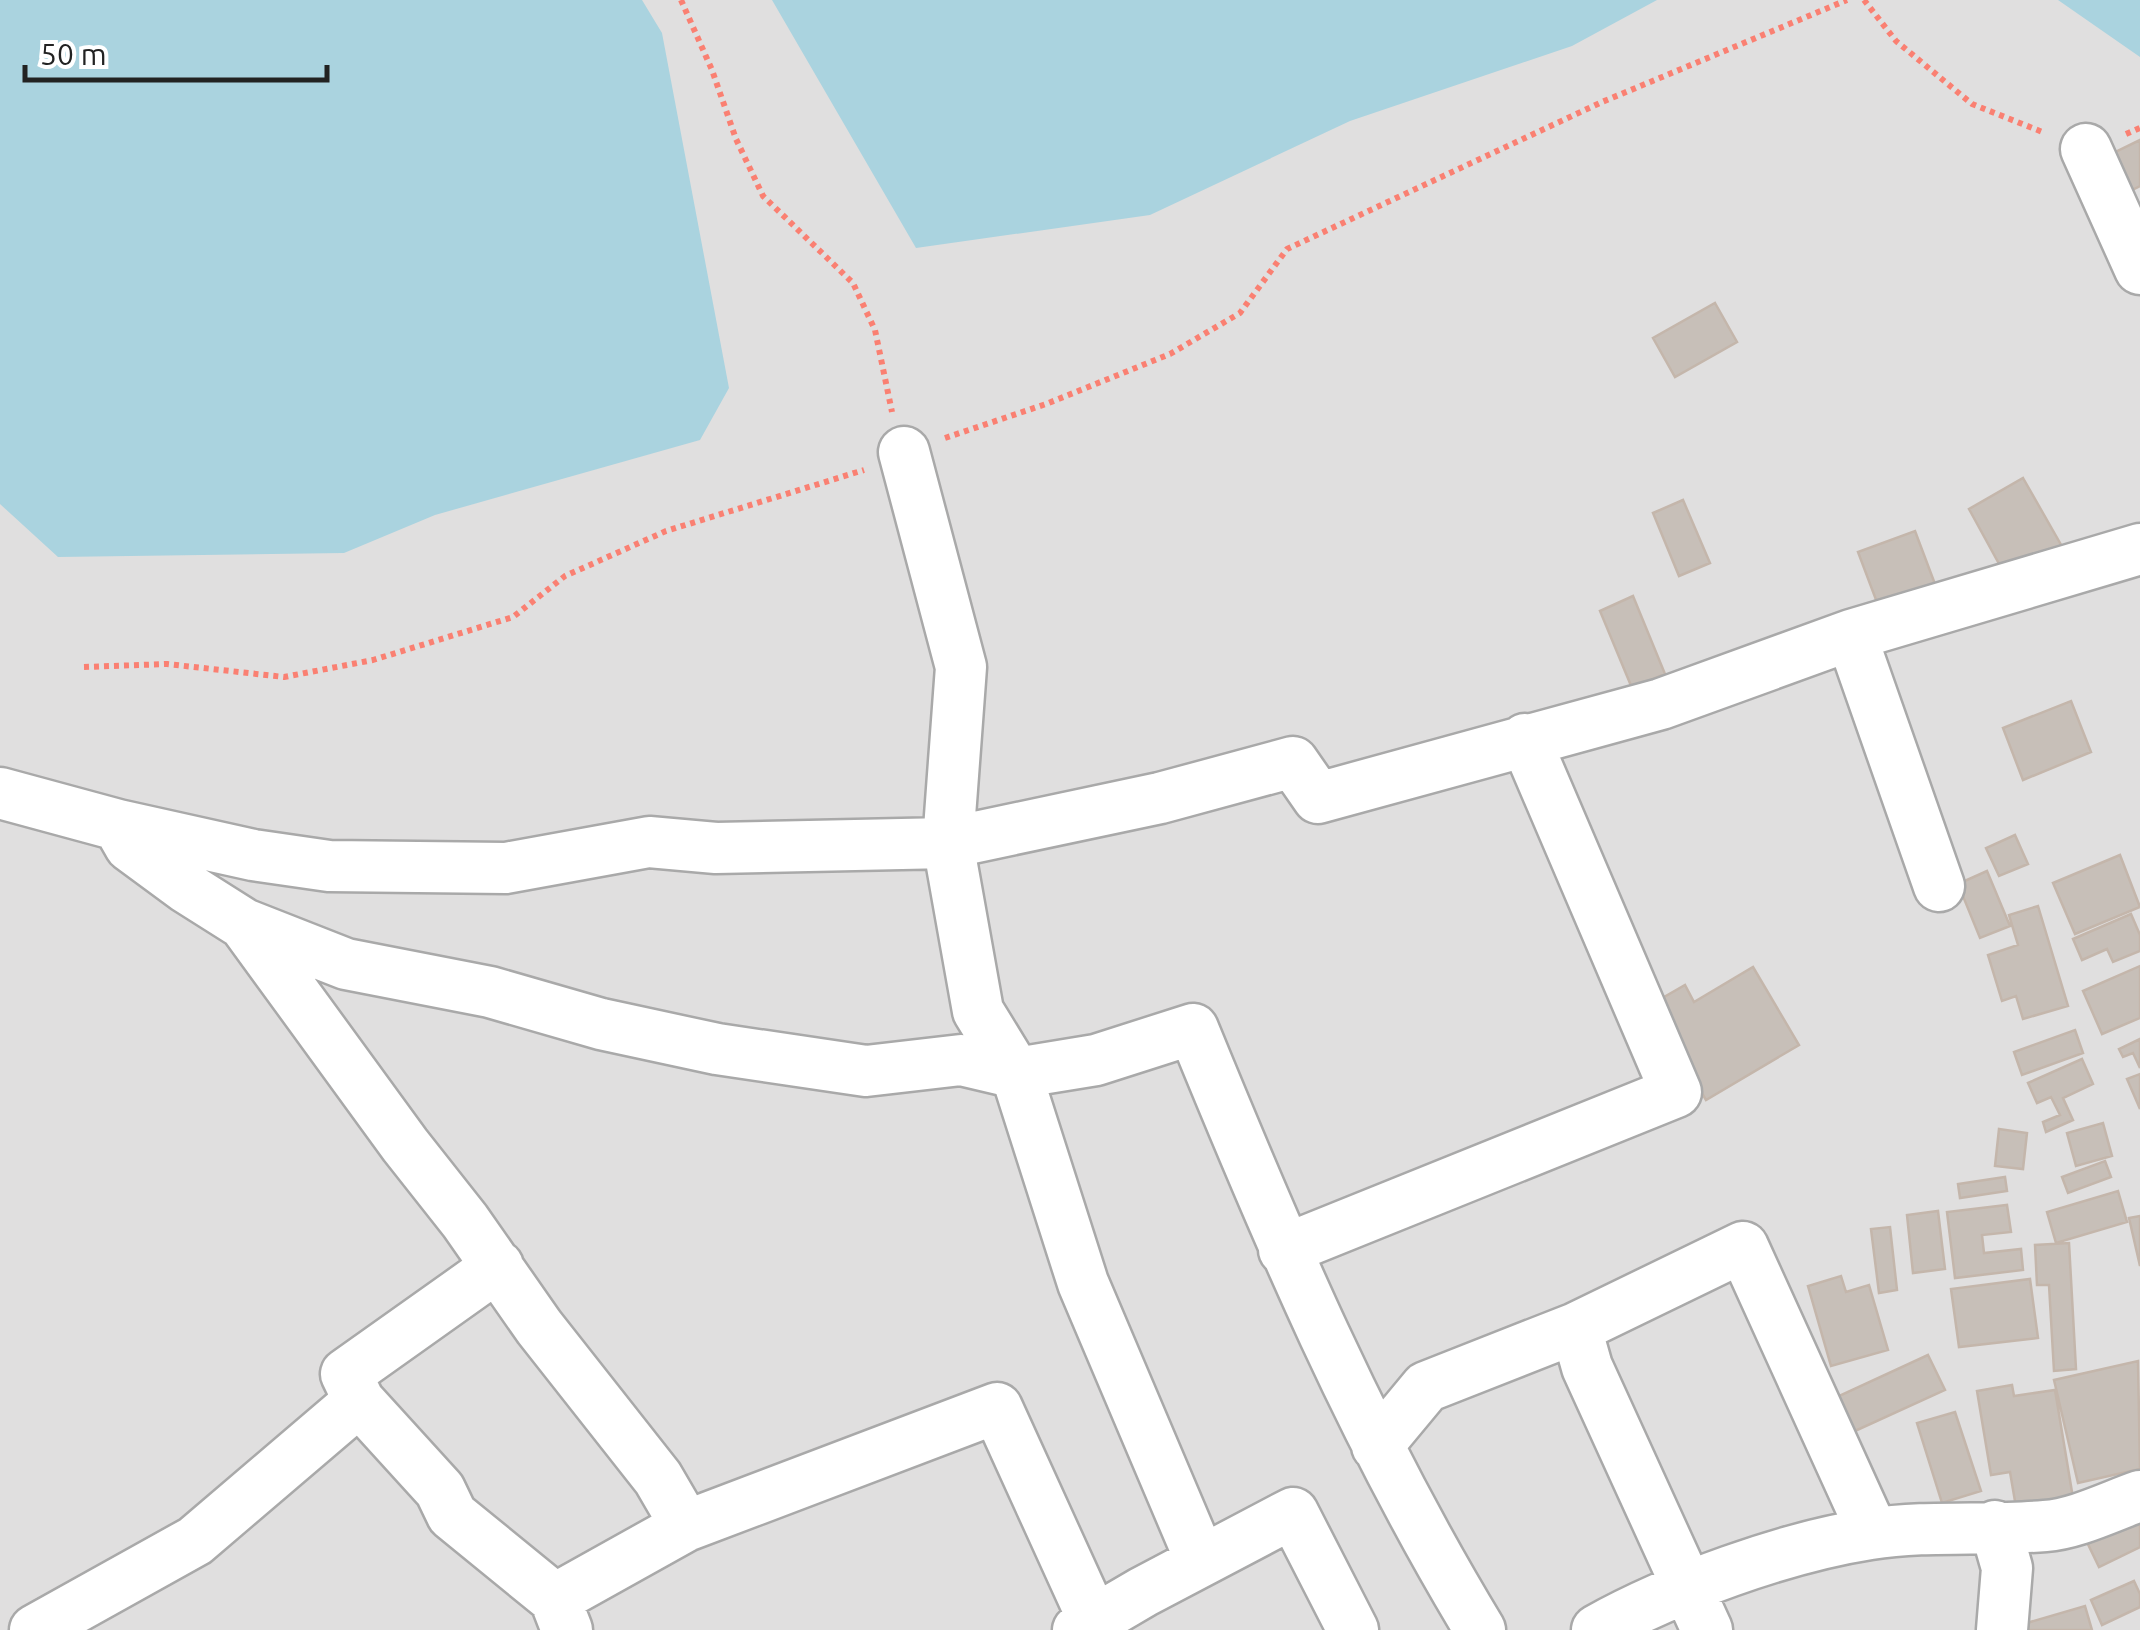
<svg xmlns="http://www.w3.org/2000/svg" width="2140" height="1630" viewBox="0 0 2140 1630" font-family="Ubuntu,sans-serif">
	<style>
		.residential { fill: #e0dfdf }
		.water { fill: #aad3df }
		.building { fill: #c7bfb8; stroke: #c4b6ab; stroke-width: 2.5 }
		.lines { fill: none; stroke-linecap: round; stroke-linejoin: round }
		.minor-casing { stroke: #a9a9a9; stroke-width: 55 }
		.path { stroke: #fa8072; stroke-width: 6; stroke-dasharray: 5 5; stroke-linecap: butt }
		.minor { stroke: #fff; stroke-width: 50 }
	</style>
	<rect width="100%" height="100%" fill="#f2efe9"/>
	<!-- residential -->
	<path class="residential" d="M0,0H2140V1630H0Z"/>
	<!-- water -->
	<path class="water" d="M0,0H642L662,33L729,388L700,440L435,515L344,553L58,557L0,504Z
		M772,0H1657L1572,46L1350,121L1150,215L916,248Z
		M2058,0H2140V57Z"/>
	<!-- building -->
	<path class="building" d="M2140,140V186L2122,195L2105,157Z
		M1715,303L1737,342L1675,377L1653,338Z
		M2023,478L2064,550L2009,582L1969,509Z
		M1683,500L1710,563L1679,576L1653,513Z
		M1915,531L1941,600L1884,621L1858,552Z
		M1633,596L1665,674L1632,688L1600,611Z
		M2071,701L2091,752L2023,780L2003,728Z
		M2015,835L2028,864L1999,876L1986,848Z
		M2120,855L2140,907L2075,934L2053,883Z
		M1987,871L2010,926L1980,938L1958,884Z
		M2038,906L2068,1006L2023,1019L2016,996L2002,1001L1988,955L2018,945L2009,915Z
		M2131,914L2140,935V951L2113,962L2107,949L2082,960L2073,939Z
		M2140,966V1018L2102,1034L2083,991Z
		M1753,967L1799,1045L1706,1100L1659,1022V1000L1685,985L1694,1002Z
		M2075,1030L2083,1053L2022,1075L2014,1052Z
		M2140,1039V1068L2133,1053L2123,1057L2119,1049Z
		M2082,1059L2093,1084L2063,1098L2073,1120L2046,1132L2043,1122L2060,1115L2051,1097L2037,1103L2028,1083Z
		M2140,1074V1109L2127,1079Z
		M2103,1123L2112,1156L2076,1166L2067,1133Z
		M1999,1129L2027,1133L2023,1169L1995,1166Z
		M2105,1161L2111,1177L2068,1193L2062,1177Z
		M2005,1177L2007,1191L1960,1198L1958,1184Z
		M2118,1191L2127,1222L2056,1243L2047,1212Z
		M2007,1205L2011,1232L1982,1235L1984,1253L2021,1249L2023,1270L1955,1278L1947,1212Z
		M1938,1211L1945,1269L1913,1273L1907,1215Z
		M2140,1216V1266L2129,1218Z
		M1890,1227L1897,1290L1879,1293L1871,1229Z
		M2069,1243L2076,1369L2054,1371L2049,1285H2037L2035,1245Z
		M1841,1276L1846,1292L1869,1285L1888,1350L1831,1366L1808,1286Z
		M2030,1279L2038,1338L1959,1347L1951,1289Z
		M1928,1355L1945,1390L1844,1436L1828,1401Z
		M2138,1361L2140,1469L2078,1483L2054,1380Z
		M2012,1385L2014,1396L2055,1390L2073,1498L2016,1507L2010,1472L1991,1475L1977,1391Z
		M1955,1412L1981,1491L1942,1503L1917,1423Z
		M2140,1512V1547L2099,1567L2085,1538Z
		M2134,1581L2140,1594V1607L2102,1625L2091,1600Z
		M2085,1606L2092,1630H2014L2013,1627Z"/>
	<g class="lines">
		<defs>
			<path id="minor" d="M2086,149L2140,269
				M904,452L961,667L948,843L978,1011L1016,1073L1083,1283L1201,1561
				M1851,635L2140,549
				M0,793L118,825L253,855L329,866L506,868L649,842L716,848L948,843L1160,798L1293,762L1318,798L1661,704L1851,635L1939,886
				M118,825L130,846L187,888L244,924L405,1145L465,1221L539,1327L658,1478L686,1526
				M244,924L346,964L490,992L601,1024L717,1049L866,1071L961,1060L1016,1073L1096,1060L1193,1029C1278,1237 1363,1437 1480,1630
				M1284,1250L1676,1092L1525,739
				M498,1266L346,1374L359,1401L440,1490L452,1515L555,1599L567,1630
				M1576,1328L1587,1367L1707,1630
				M1377,1446L1426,1387L1576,1328L1743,1247L1873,1533
				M1995,1526L2007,1568L2002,1630
				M555,1599L686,1526L997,1408L1098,1630
				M35,1630L195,1541L359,1401
				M1078,1630L1143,1592L1293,1513L1353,1630
				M1597,1630C1672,1588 1786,1547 1870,1534C1928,1525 1987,1531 2045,1526C2076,1524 2111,1506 2140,1496"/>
		</defs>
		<!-- minor casing -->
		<use href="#minor" class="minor-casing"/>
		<!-- path -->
		<path class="path" d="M681,0L712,70L736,139L763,196L853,283L875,330L892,412
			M1864,0L1896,41L1972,104L2045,133
			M2126,134L2140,128
			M945,438L1046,404L1170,354L1240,313L1287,249L1602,102L1847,0
			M84,667L167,664L284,677L373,660L513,617L565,576L666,531L864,470"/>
		<!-- minor -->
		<use href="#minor" class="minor"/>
	</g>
	<!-- scale -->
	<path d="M25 65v15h302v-15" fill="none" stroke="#222222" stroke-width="5"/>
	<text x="40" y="65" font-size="30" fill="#222222" stroke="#ffffff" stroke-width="8" paint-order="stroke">50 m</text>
</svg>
